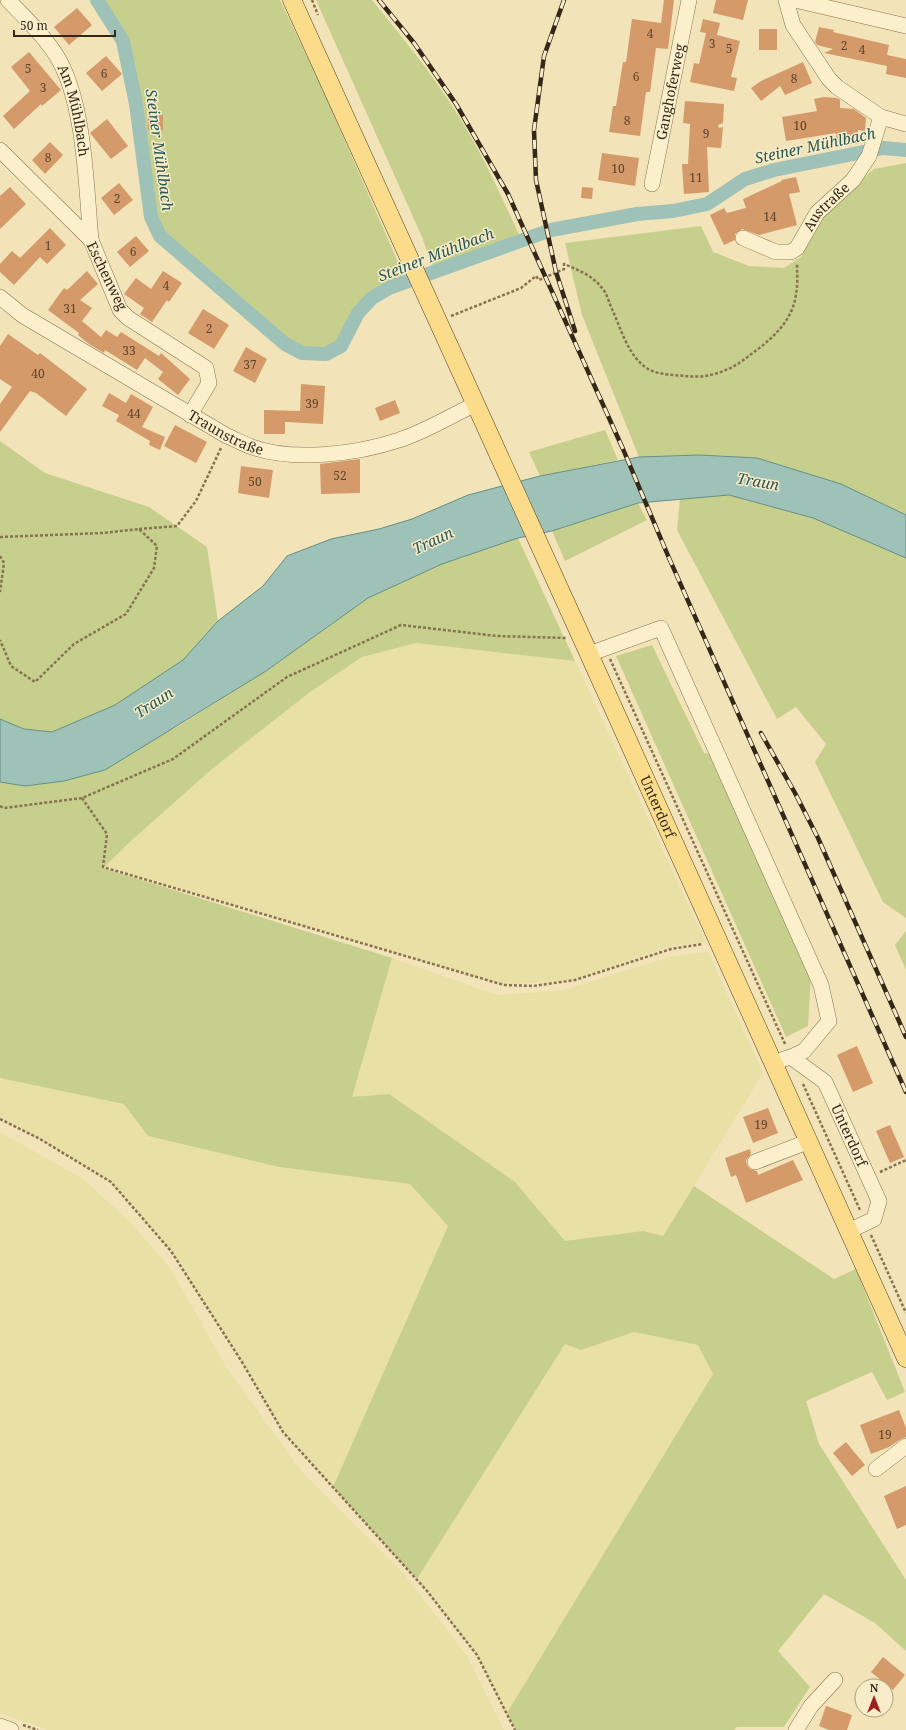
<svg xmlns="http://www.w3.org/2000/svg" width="906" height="1730" viewBox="0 0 906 1730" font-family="'Noto Serif',serif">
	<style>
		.farmland { fill: #e8e0a5 }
		.green { fill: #c6d08c }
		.water { fill: #9ec1b8; stroke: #658f86 }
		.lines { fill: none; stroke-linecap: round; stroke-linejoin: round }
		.canal { stroke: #9ec1b8; stroke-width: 14 }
		.building { fill: #d49a6a }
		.minor-casing { stroke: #897152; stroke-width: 16 }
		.major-casing { stroke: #563f27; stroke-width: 19 }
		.path { stroke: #897152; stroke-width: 2.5; stroke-dasharray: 3 2; stroke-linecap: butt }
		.minor { stroke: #fcf0cc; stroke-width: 15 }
		.major { stroke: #fbdc8a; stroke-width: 18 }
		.rail-casing { stroke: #362819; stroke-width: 4.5 }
		.rail { stroke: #f9ecc8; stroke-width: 3; stroke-dasharray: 9; stroke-linecap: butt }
		.labels { text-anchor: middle; stroke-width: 3; stroke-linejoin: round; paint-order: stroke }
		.number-label { font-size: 12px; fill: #5e442d }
		.street-label { font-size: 14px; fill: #362819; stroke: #f9ecc8 }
		.water-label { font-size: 15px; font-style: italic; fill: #265856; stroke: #f9ecc8 }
	</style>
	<rect width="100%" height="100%" fill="#f2e3b8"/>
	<!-- farmland -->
	<path class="farmland" d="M416,643L575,661L706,943L674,945L575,979L504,985L105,866L132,840L212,769L310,692L362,657Z
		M708,952L763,1073L663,1236L643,1231L565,1241L515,1182L352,1097L392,958L497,995L560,991L673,956Z
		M2,1078L124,1104L148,1136L279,1167L410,1184L448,1226L333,1487L283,1432L242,1362L171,1251L111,1182L40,1139L0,1118V1083Z
		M0,1132L83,1179L132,1224L170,1268L228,1370L302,1472L404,1574L467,1656L504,1730H48L0,1713Z
		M634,1332L698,1345L713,1374L507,1713L477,1655L417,1579L565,1344L581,1350Z"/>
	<!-- green -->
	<path class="green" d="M96,0H280L321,86L408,285L393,291L365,309L348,342L333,355L297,358L156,235L122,54L115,34Z
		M316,0H372C401,36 431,72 456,112C482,152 501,196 521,239L435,274L422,237Z
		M906,163V515L841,484L757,458L699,455L639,457L582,315L565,243L701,226L713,252L749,266L784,268L801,257L814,228L830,206L874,169Z
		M605,430L618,460L540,476L529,452Z
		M0,441L45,473L149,507L207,547L218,621L183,660L116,705L52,732L24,729L0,719Z
		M729,495L813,518L906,558V918L883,902L815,762L826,744L796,707L777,719L677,530L680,498Z
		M638,503L647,520L565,561L552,531Z
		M518,538L575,661L416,643L362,657L310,692L212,769L132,840L103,868L392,958L352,1097L389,1094L515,1182L565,1241L643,1231L663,1236L694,1186L834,1279L856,1269L905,1392L887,1400L872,1372L806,1401L819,1444L906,1580V1651L875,1623L824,1594L778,1651L810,1687L784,1727H737L734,1730H516L507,1713L713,1374L698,1345L634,1332L581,1350L565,1344L417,1579L333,1487L448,1226L410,1184L279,1167L148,1136L124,1104L0,1078V782L25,786L64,781L177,727L266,671L368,598L442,564Z
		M652,645L704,753L712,754L811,974L808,1026L786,1037L616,656Z
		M906,931V970L895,945Z"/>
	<!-- water -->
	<path class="water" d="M699,455L757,458L841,484L906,515V558L813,518L729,495L638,503L552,531L518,538L442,564L368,598L266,671L105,770L64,781L25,786L0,782V719L24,729L52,732L115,705L183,660L218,621L263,586L287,556L331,539L379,529L412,519L468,495L540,476L639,457Z"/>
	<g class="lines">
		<!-- canal -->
		<path class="canal" d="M97,0L123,41L136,104L151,217L160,236L285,344L302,353L326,354L341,346L358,313L372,298L389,288L551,230L637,214L673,211L707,204L745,179L774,170L883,148L906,150"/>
	</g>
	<!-- building -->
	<path class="building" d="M664,0H674L668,49L656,48L650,92H646L640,136L609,132L613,106H616L623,62H626L632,19L661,23Z
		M716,0H748L743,20L713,13Z
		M77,8L92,25L69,45L54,27Z
		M703,19L720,23L717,35L740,41L731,77L737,78L734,91L690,82L694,63L699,64L706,33L700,32Z
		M819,27L834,30L833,32L889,45L887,55L906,59V78L886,74L887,66L824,53L833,49L817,45L815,42Z
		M759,29H777V50H759Z
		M29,52L61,90L42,106L41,104L14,129L3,116L30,91L11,67Z
		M106,56L122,74L102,91L86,73Z
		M803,62L812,83L785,95L780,86L761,101L751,88L761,81Z
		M824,97L837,98L840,100V108L854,109L866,118L865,131L858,130V144L836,143V133L786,141L782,117L817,111L814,99Z
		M685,101L724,104L723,123L718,125L719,128L723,127L721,148L707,147L709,192L684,194L682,164H688L690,124L683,123Z
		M148,115H163V130H148Z
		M107,119L128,146L111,159L90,133Z
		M50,142L63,155L45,174L32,160Z
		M602,153L639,158L635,186L598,180Z
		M796,177L800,192L789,194L797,225L759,235L742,229L735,234V240L724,245L710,215L724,208L727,213L746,208L743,199L782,181L781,180Z
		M119,183L133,200L114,215L101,198Z
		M10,187L26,204L0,229V196Z
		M582,187L593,188L592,199L581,198Z
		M50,228L66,245L47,264L40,257L14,285L0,272V264L12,251L20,258Z
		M136,236L149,251L130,267L117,252Z
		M87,271L98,284L80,300L92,308L82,321L101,337L106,330L117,337L121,332L159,356L161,353L190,379L178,395L158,379L163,372L145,358L137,370L105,350L104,353L89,344L78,335L79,333L48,310L64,288L67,290Z
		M163,271L182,283L169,302L167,300L152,322L140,314L144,308L124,294L136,278L151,289Z
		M203,309L229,325L214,349L188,333Z
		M8,334L38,355L40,353L87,389L66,416L36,393L30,391L0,432V404L12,387L0,379V346Z
		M246,347L267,359L255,383L233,371Z
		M301,384L325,386L323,424L285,422V434H264V410L300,411Z
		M109,393L126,403L131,394L153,407L142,427L165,437L160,450L149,445L150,441L116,421L119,415L102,406Z
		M395,400L400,413L380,421L375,408Z
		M175,425L207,442L196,463L164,446Z
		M360,459V493L321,494L320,464Z
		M241,466L273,470L269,498L238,493Z
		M857,1046L873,1083L853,1092L837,1055Z
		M768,1108L778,1133L753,1143L743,1117Z
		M890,1125L904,1157L890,1163L876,1131Z
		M750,1149L751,1154L746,1160L747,1165L750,1169L757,1171L758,1175L793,1160L803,1180L746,1203L736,1175L731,1177L725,1158Z
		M899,1410L906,1428V1437L901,1439L889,1447L871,1454L860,1425Z
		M846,1442L865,1465L852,1476L833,1453Z
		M906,1486V1525L897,1529L884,1496Z
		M883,1657L905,1675L893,1690L871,1672Z
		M826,1706L852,1715L847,1730H829L819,1726Z"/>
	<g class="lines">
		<defs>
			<g id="minor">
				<path id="s1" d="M8,0C24,17 43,34 56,55C85,100 86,187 91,240"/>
				<path d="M786,0L793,25L829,79L837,87L881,117L906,124"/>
				<path d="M795,0L906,26"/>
				<path d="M0,150L91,240L120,310L128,318L206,368L209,383L190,415"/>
				<path id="s2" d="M652,184L689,0"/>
				<path id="s3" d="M743,238L776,252H791L797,248L817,213L853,180L869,156L881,117"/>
				<path id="s4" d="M0,297L22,315L227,436C235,439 243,444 252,447C294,462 357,454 399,440C425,432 450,416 476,404"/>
				<path d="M589,654L661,628L821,985L829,1021L804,1051L791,1057"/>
				<path id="s5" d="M784,1059L791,1057L825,1082L879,1201L874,1219L849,1231"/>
				<path d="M755,1162L807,1142"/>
				<path d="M876,1469L906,1446"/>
				<path d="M0,1726L11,1730"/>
				<path d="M796,1730L811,1706L835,1680"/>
			</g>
			<g id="major">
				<path id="s6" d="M292,0L589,654L906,1358"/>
			</g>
		</defs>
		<!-- minor casing -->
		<use href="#minor" class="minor-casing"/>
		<!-- major casing -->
		<use href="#major" class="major-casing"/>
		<!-- path -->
		<path class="path" d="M312,0L318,15
			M451,316L521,288L536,276L539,280L564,269V264C578,270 592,275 602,288C607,293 609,303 612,309C621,329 629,359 650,370C661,375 674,375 686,376C710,379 732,370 750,355C771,340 793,321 796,294C798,285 797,274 797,264
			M139,529L177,526L196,501L221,448
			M0,537L103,533L139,529L157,546L154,568L126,614L74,644L35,682L11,666L0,640
			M0,556L4,563L0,592
			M610,659L785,1044
			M82,798L107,834L103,867L504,985L533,986L575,980L671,949L703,944
			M0,806L4,808L82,798L173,759L287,677L401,625L497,636L566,638
			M803,1084L860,1210
			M0,1119L40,1139L111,1182L171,1251L242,1362L283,1432L427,1591L477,1655L515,1730
			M880,1172L906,1160
			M871,1235L906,1313
			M23,1725L38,1730"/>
		<!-- minor -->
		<use href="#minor" class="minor"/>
		<!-- major -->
		<use href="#major" class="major"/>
		<defs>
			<path id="rail" d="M379,0L414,43L456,104L508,194L623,449L669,558L906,1092
				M564,0L544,56L534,130L536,180L556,272L575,331
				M761,733L795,793L818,838L906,1037"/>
		</defs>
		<!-- rail casing -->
		<use href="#rail" class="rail-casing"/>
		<!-- rail -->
		<use href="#rail" class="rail"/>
	</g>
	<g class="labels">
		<!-- number labels -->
		<g class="number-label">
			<text x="650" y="38">4</text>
			<text x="712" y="48">3</text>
			<text x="844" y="50">2</text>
			<text x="729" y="53">5</text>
			<text x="862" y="54">4</text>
			<text x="28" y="73">5</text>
			<text x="104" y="78">6</text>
			<text x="636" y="81">6</text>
			<text x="794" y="83">8</text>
			<text x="43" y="92">3</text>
			<text x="627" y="125">8</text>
			<text x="800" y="130">10</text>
			<text x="706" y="138">9</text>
			<text x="48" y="162">8</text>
			<text x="618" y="173">10</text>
			<text x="696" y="182">11</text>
			<text x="117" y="203">2</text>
			<text x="770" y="221">14</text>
			<text x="48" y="250">1</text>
			<text x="133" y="256">6</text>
			<text x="166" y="290">4</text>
			<text x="70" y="313">31</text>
			<text x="209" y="333">2</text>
			<text x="129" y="355">33</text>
			<text x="250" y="369">37</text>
			<text x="38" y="378">40</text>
			<text x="312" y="408">39</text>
			<text x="134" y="418">44</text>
			<text x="340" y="480">52</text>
			<text x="255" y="486">50</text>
			<text x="761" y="1129">19</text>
			<text x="885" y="1439">19</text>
		</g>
		<!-- street labels -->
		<g class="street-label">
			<text dy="5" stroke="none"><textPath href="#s2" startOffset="94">Ganghoferweg</textPath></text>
			<text dy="5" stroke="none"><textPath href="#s1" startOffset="132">Am Mühlbach</textPath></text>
			<text dy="5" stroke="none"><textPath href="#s3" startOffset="109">Austraße</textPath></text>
			<text transform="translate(107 276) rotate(64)" y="5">Eschenweg</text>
			<text dy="5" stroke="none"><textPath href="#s4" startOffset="264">Traunstraße</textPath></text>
			<text dy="5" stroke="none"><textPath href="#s6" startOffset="886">Unterdorf</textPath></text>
			<text dy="5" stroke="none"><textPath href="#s5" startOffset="108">Unterdorf</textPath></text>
		</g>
		<!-- water labels -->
		<g class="water-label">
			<text transform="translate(815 146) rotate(-12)" y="5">Steiner Mühlbach</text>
			<text transform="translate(159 150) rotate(82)" y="5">Steiner Mühlbach</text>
			<text transform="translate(436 255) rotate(-21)" y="5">Steiner Mühlbach</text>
			<text transform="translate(758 482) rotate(10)" y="5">Traun</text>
			<text transform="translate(433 541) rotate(-25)" y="5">Traun</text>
			<text transform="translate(154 703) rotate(-33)" y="5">Traun</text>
		</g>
	</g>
	<!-- north arrow -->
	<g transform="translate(874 1698)"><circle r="19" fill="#f9ecc8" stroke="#ab9e82"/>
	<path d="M0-3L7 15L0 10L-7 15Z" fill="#9e201d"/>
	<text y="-6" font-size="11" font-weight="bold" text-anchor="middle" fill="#362819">N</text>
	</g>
	<!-- scale -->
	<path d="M14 30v6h101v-6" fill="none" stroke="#362819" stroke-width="2"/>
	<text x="20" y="30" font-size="12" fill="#362819" stroke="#f9ecc8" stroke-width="3" paint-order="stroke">50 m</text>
</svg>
